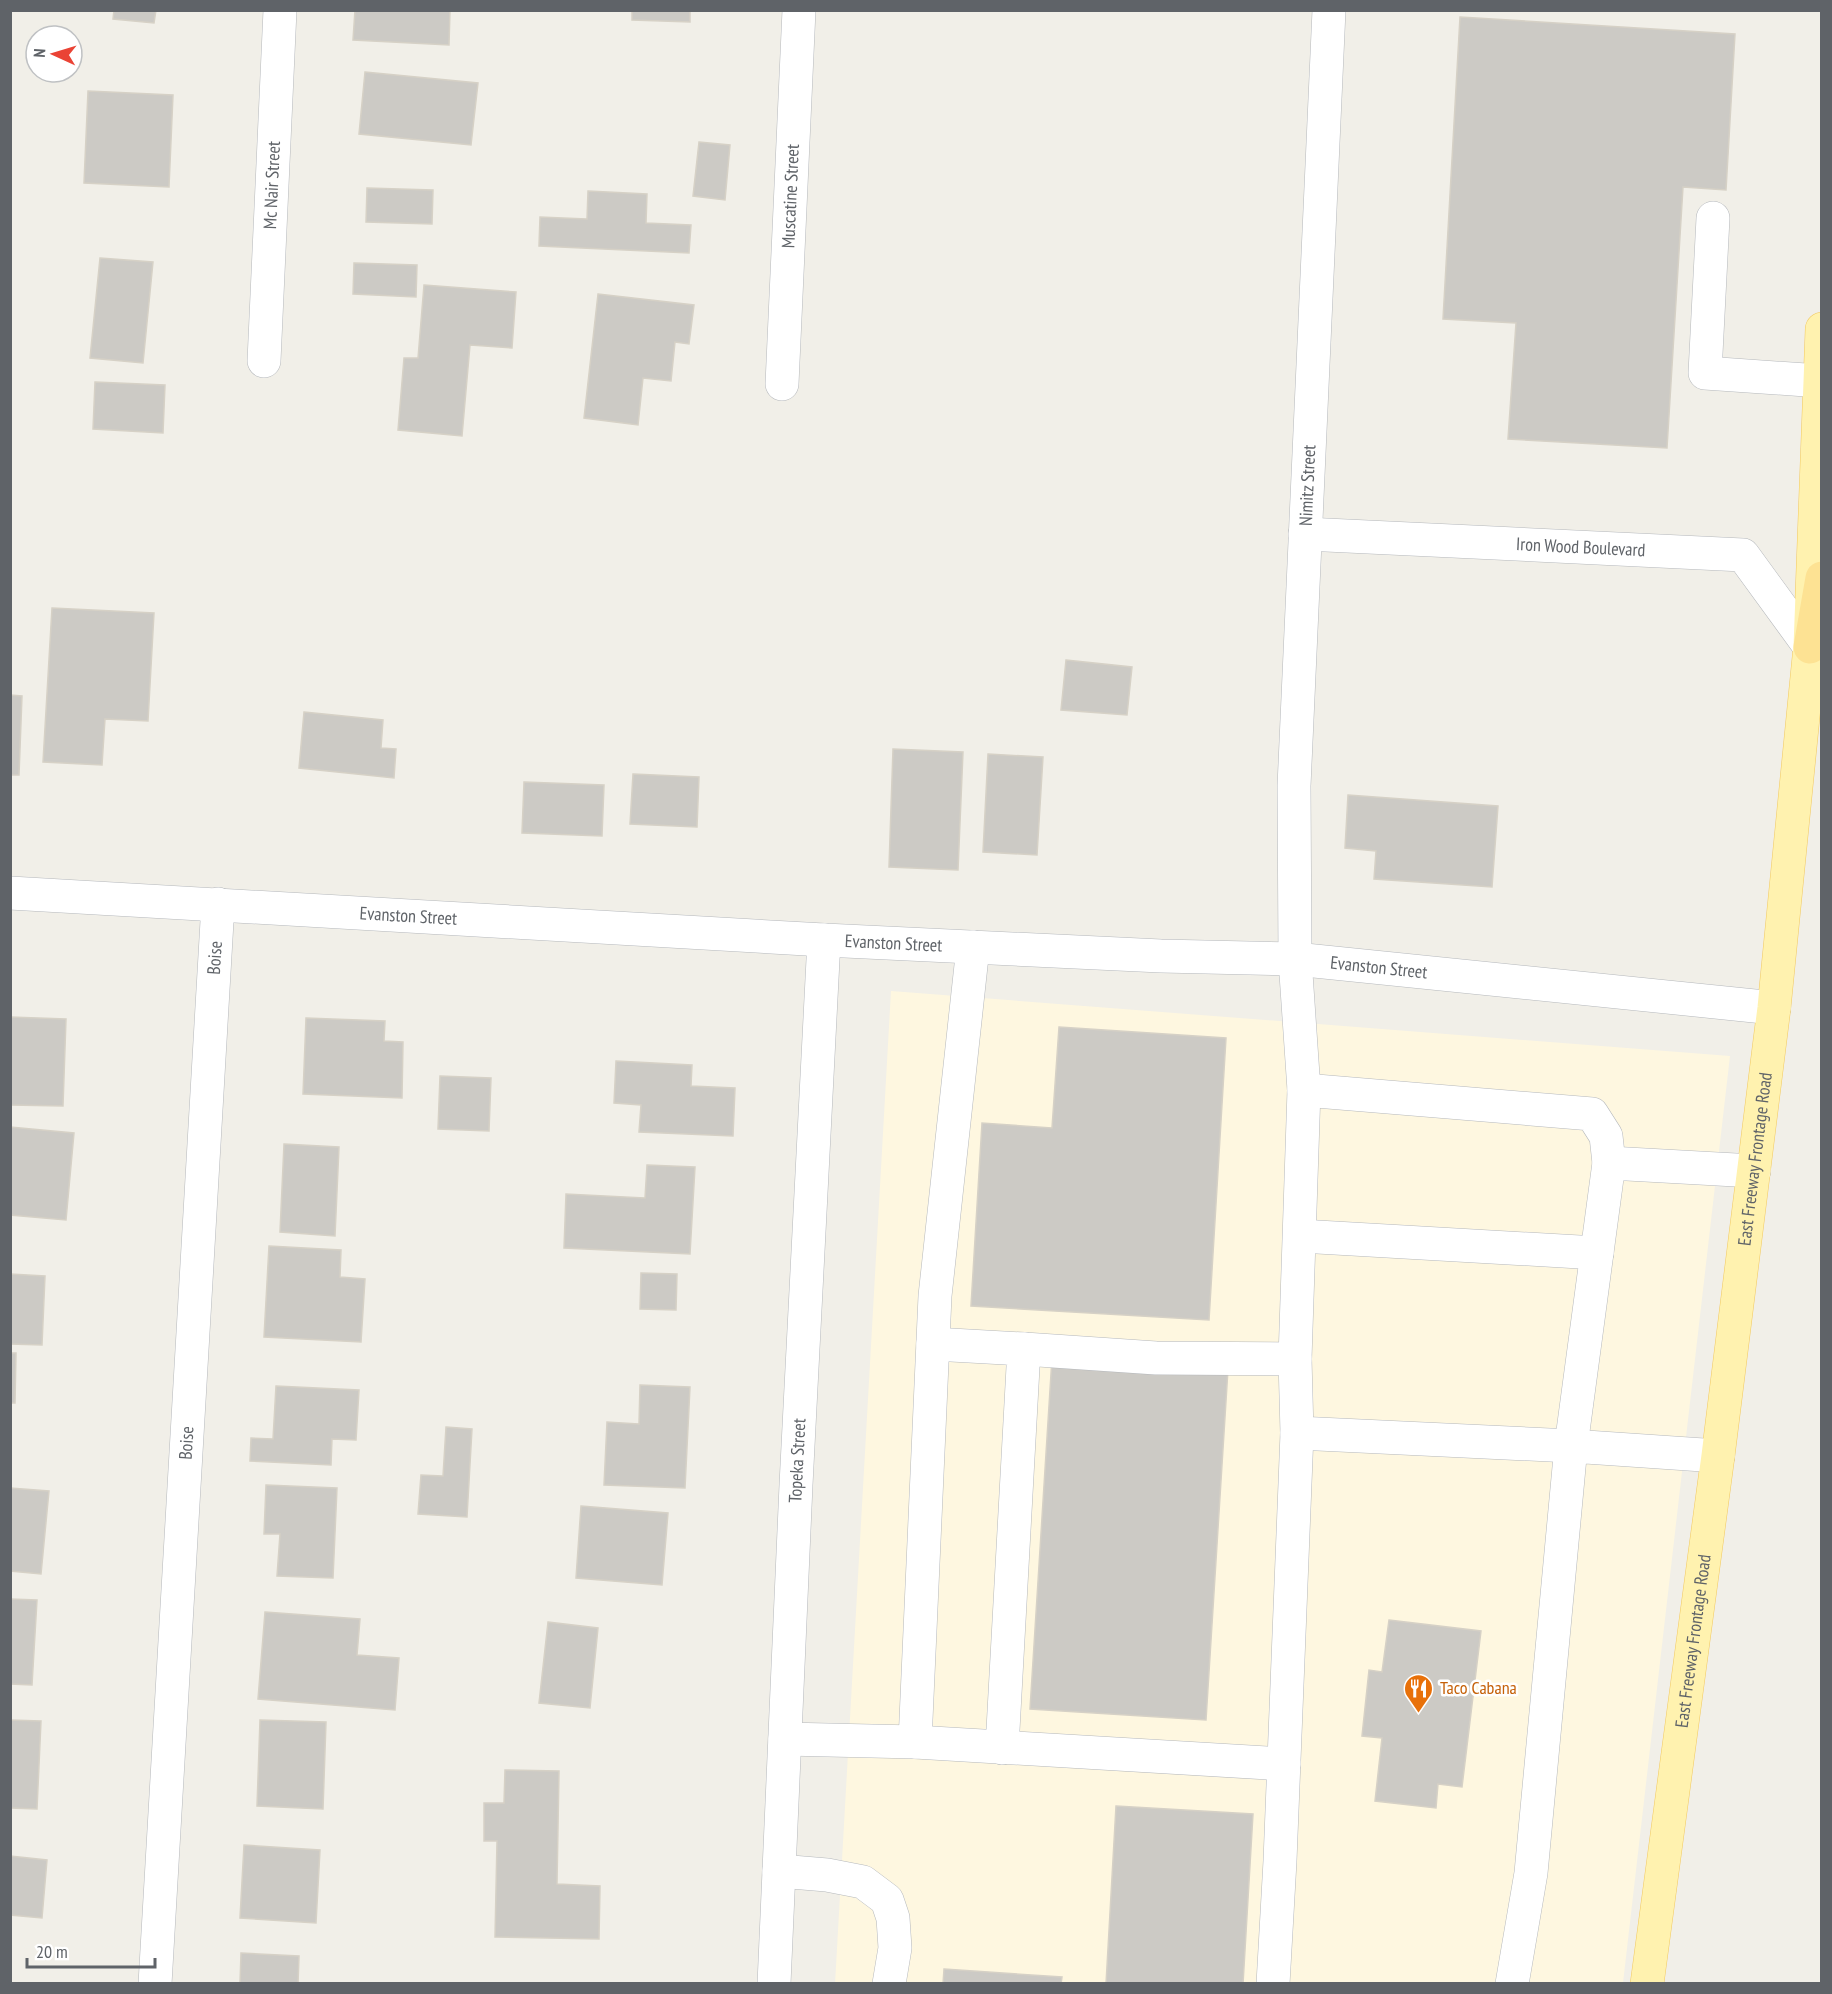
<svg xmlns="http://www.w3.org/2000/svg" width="1832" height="1994" viewBox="0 0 1832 1994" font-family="'PT Sans Narrow',sans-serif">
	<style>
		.commercial { fill: #fef7e0 }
		.building { fill: #cccac5; stroke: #d6d1c6; stroke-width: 1.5 }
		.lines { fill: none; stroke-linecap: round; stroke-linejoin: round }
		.minor-casing { stroke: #b5b8bc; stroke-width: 34 }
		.major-casing { stroke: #f2c960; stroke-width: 34 }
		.highway-casing { stroke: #f9ab00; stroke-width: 34 }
		.minor { stroke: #fff; stroke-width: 33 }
		.major { stroke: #fff2af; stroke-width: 33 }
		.highway { stroke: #fde293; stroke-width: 33 }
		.labels { text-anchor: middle; stroke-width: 5; stroke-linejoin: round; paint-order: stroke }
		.street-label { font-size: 18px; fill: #5f6368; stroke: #fff }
		.food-label { font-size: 18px; fill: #c56008; stroke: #fff; text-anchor: start }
	</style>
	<rect width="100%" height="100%" fill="#f1efe8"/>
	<!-- commercial -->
	<path class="commercial" d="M891,991L1730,1056L1623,1983L835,1984Z"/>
	<!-- building -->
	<path class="building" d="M114,10H156L154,23L113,19Z
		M355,10H450L449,45L353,40Z
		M632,10H690V22L632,20Z
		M1460,17L1735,34L1726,190L1683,187L1667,448L1508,439L1516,323L1443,319Z
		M365,72L478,83L471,145L359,134Z
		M88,91L173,95L169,187L84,183Z
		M699,142L730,145L725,200L693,196Z
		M367,188L433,190L432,224L366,222Z
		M588,191L647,194L646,223L691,225L689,253L539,246L540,217L587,219Z
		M100,258L153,262L143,363L90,358Z
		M354,263L417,265L416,297L353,294Z
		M424,285L516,292L512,348L470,345L462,436L398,430L404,358H418Z
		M598,294L694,305L689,344L675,342L671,381L643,378L638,425L584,418Z
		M95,382L165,385L163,433L93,429Z
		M52,608L154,613L148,721L105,719L102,765L43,762Z
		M1066,660L1132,667L1127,715L1061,710Z
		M10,695L22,696L19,775H10Z
		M304,712L383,720L381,748L396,749L394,778L299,768Z
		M893,749L963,752L958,870L889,867Z
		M988,754L1043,757L1037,855L983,852Z
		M633,774L699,777L697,827L630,824Z
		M524,782L604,785L602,836L522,833Z
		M1348,795L1498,806L1492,887L1374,879L1376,851L1345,848Z
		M10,1017L66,1019L63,1106L10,1105Z
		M306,1018L385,1021L384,1041L403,1042L402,1098L303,1094Z
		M1059,1027L1226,1038L1209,1320L971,1306L982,1123L1052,1128Z
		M616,1061L692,1065L691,1086L735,1088L733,1136L639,1132L641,1105L614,1103Z
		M440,1076L491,1078L489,1131L438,1129Z
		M10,1127L74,1133L66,1220L10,1215Z
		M284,1144L339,1147L335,1236L280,1232Z
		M647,1165L695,1167L690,1254L564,1248L566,1194L645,1198Z
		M269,1246L341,1250L340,1277L365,1279L361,1342L264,1337Z
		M641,1273L677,1274L676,1310L640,1309Z
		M10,1274L45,1276L42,1345L10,1344Z
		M10,1353H16L15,1403H10Z
		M1052,1358L1228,1369L1206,1720L1030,1709Z
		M640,1385L690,1387L685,1488L604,1485L607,1422L639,1424Z
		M276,1386L359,1390L356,1440L332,1439L331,1465L250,1461L251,1438L273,1439Z
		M446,1427L472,1429L467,1517L418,1514L421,1475L443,1476Z
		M266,1485L337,1488L333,1578L277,1576L280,1534H264Z
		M10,1488L49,1491L41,1574L10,1571Z
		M581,1506L668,1513L662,1585L576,1578Z
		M10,1599L37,1600L32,1685L10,1684Z
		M265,1612L360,1619L357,1655L399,1658L395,1710L258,1699Z
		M1389,1620L1481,1631L1462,1787L1438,1784L1436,1808L1375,1801L1382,1738L1362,1736L1369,1670L1382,1672Z
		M548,1622L598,1628L590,1708L539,1703Z
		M10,1720L41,1721L37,1809L10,1808Z
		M260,1720L326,1722L323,1809L257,1806Z
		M505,1770L559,1771L557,1884L600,1886L599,1939L495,1937L497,1841H484V1803H504Z
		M1116,1806L1253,1814L1243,1984H1106Z
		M244,1845L320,1850L316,1923L240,1918Z
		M10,1856L47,1860L42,1918L10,1915Z
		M241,1953L299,1956L298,1984H240Z
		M944,1969L1062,1977L1061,1984H943Z"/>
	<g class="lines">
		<defs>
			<g id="minor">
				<path d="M1713,218L1705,373L1820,381"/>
				<path id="s1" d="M264,361L280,10"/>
				<path id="s2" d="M782,384L799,10"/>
				<path id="s3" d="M1305,534L1743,555L1810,647"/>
				<path id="s4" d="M10,893L824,940L1161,956L1295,959L1774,1008"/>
				<path d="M1304,1090L1592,1114L1606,1136L1609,1163"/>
				<path d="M1300,1236L1597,1253"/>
				<path d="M933,1344L1024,1349L1002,1748"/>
				<path d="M1024,1349L1156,1358L1295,1359"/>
				<path d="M1297,1433L1571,1446L1609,1163L1754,1171"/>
				<path d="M785,1739L915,1742L935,1296L973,947"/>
				<path d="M915,1742L1284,1764"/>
				<path d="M779,1871L827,1875L863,1882L887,1900L893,1918L895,1948L889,1984"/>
				<path id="s5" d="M155,1984L218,904"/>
				<path id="s6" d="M774,1984L796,1485L824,940"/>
				<path id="s7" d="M1273,1984L1280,1861L1297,1433L1295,1359L1304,1090L1295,959L1294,786L1329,10"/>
				<path d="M1512,1984L1531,1873L1571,1446L1718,1456"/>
			</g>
			<g id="major">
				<path id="s8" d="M1647,1984L1718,1456L1774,1008L1810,647L1822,329"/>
			</g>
			<path id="highway" d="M1810,647L1822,578"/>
		</defs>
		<!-- minor casing -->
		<use href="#minor" class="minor-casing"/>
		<!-- major casing -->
		<use href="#major" class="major-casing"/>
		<!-- highway casing -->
		<use href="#highway" class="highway-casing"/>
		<!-- minor -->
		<use href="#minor" class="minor"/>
		<!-- major -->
		<use href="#major" class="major"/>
		<!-- highway -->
		<use href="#highway" class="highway"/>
	</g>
	<!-- icons -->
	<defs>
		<symbol id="restaurant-pin" viewBox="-11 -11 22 30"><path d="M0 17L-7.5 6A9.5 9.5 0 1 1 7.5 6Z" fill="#e8710a" stroke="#fff"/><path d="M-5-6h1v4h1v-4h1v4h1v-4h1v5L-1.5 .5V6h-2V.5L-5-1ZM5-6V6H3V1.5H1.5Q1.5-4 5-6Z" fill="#fff"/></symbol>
	</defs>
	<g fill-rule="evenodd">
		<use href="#restaurant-pin" x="1402" y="1672" width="33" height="45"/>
	</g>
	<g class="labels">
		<!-- street labels -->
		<g class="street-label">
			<text dy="6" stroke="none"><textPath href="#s1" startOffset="176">Mc Nair Street</textPath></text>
			<text dy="6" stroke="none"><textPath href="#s2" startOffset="188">Muscatine Street</textPath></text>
			<text dy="6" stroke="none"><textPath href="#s7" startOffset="1500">Nimitz Street</textPath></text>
			<text dy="6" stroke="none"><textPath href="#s3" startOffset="276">Iron Wood Boulevard</textPath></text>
			<text dy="6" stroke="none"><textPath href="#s4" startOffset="399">Evanston Street</textPath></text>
			<text dy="6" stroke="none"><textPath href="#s4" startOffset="885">Evanston Street</textPath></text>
			<text dy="6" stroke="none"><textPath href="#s5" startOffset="1028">Boise</textPath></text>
			<text dy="6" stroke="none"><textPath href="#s4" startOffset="1371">Evanston Street</textPath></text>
			<text dy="6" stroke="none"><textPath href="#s8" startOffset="832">East Freeway Frontage Road</textPath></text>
			<text dy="6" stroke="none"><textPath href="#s5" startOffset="542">Boise</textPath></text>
			<text dy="6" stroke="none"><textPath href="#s6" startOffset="524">Topeka Street</textPath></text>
			<text dy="6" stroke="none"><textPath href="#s8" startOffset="346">East Freeway Frontage Road</textPath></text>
		</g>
		<!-- food labels -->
		<g class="food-label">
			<text x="1440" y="1694">Taco Cabana</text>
		</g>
	</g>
	<!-- border -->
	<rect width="1832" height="1994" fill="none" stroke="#5f6368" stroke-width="24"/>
	<!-- north arrow -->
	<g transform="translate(54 54) rotate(274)"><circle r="28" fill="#ffffff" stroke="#bfc1c3" stroke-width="1.5"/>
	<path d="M0-4.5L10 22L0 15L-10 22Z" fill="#ea4335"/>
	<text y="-9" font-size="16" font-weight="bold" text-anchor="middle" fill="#5f6368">N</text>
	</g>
	<!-- scale -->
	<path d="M27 1958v9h128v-9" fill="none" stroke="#5f6368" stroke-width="3"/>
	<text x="36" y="1958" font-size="18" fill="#5f6368" stroke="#ffffff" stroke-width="4.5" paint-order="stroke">20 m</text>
</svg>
